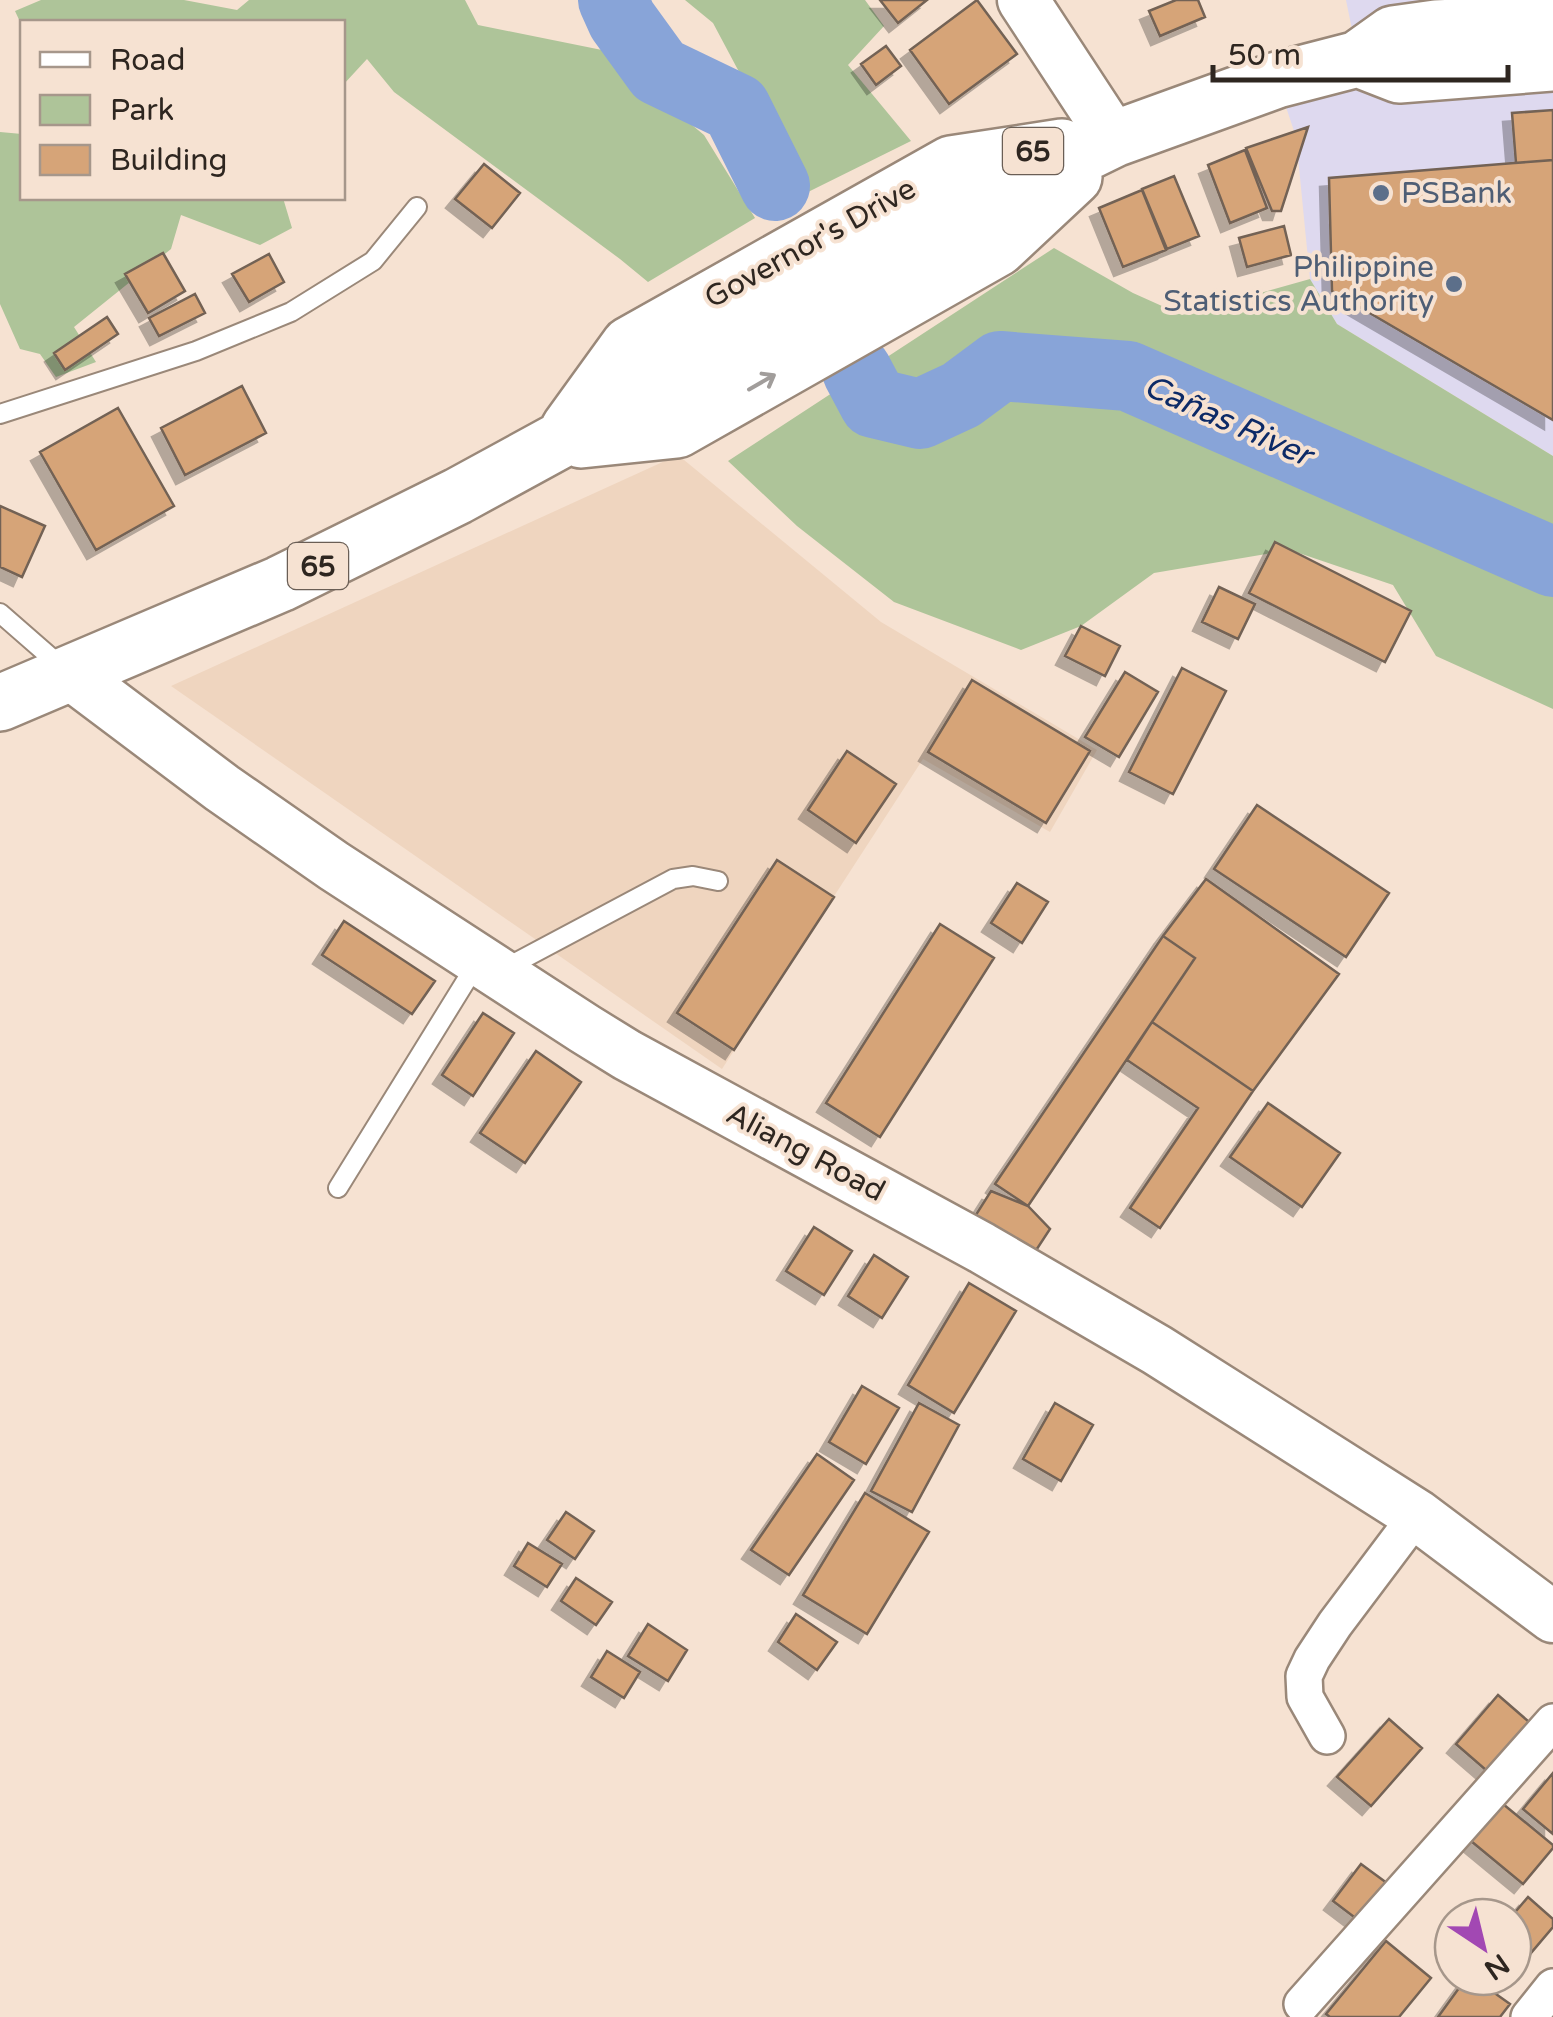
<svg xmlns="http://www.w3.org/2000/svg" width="1553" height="2017" viewBox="0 0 1553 2017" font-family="'Varela Round',sans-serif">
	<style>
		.commercial { fill: #ded9ef }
		.built { fill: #efd5bf }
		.green { fill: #aec499 }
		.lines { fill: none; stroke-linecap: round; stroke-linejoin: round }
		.river { stroke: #88a4d8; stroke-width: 70 }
		.building { fill: #d6a478; stroke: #736254; stroke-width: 2.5; filter: url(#shadow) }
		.lane-casing { stroke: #9a8879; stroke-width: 22 }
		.street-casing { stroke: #9a8879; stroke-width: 40 }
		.secondary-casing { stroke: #9a8879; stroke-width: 55 }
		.primary-casing { stroke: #9a8879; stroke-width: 60 }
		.lane { stroke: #fff; stroke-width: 18 }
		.street { stroke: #fff; stroke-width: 35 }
		.secondary { stroke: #fff; stroke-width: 50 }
		.primary { stroke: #fff; stroke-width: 55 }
		.oneway { stroke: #a19d9b }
		.service-dot { fill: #5c6f8a; stroke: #f6e2d2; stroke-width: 4 }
		.labels { text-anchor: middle; stroke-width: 8; stroke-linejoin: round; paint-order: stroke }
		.shield { fill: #f6e2d2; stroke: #6a5e55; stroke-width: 2.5 }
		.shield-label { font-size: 28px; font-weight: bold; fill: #2e2620 }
		.service-label { font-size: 30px; fill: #4e5e75; stroke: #f6e2d2; text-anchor: start }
		.street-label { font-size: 30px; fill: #2e2620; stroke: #f6e2d2 }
		.water-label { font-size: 32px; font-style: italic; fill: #0c2a67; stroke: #f6e2d2 }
	</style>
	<defs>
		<filter id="shadow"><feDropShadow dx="-9" dy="9" stdDeviation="0" flood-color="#0004"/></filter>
	</defs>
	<rect width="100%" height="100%" fill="#f6e2d2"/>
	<!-- commercial -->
	<path class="commercial" d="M1346,0H1553V456L1337,324L1310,279L1296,137L1277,80L1358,59Z"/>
	<!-- built -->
	<path class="built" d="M678,455L881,622L1097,750L1050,832L923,759L722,1069L171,686Z"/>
	<!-- green -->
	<path class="green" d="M41,0H184L237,10L249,0H465L478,25L602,50L704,135L755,218L648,282L620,259L394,92L367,59L343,85L342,22H22V26L15,11Z
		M685,0H865L884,26L848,65L911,141L804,194L713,23Z
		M0,132L22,134V198H283L292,228L260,245L181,215L171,249L74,327L96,362L56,377L40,354L20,349L0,304Z
		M1054,248L1133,293L1182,315L1310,279L1337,324L1553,456V709L1436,656L1393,585L1290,550L1154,573L1081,626L1021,650L894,602L797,526L728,461Z"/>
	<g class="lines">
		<!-- river -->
		<path class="river" d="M613,0L622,20L659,71L736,108L775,186
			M857,371L874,403L920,414L961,395L1000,366L1128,376L1553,562"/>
	</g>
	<!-- building -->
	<path class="building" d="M880,0H927L898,23Z
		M977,0L1017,54L949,104L910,50Z
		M1176,0H1198L1205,17L1160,36L1149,11Z
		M886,46L901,66L876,85L861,64Z
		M1553,110V160L1516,163L1512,113Z
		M1308,127L1281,211H1272L1246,148Z
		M1245,150L1267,208L1230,223L1208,165Z
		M1553,160V420L1332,291L1329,178Z
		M484,164L520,193L492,228L455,199Z
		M1174,176L1199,236L1167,249L1142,189Z
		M1142,190L1166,250L1123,267L1099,208Z
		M1284,226L1291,255L1247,267L1239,238Z
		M163,253L185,291L148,313L125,274Z
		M269,254L284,282L249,302L232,274Z
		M195,294L205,313L159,336L149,318Z
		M107,317L118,334L65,370L54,353Z
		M242,386L266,433L185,475L161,428Z
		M118,408L174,506L96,550L40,452Z
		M0,506L45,526L22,577L0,567Z
		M1275,542L1411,611L1385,662L1249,593Z
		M1219,587L1255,604L1238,639L1202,622Z
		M1081,626L1120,646L1105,676L1065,656Z
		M1182,668L1226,691L1173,794L1129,772Z
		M1125,672L1158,692L1119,757L1085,737Z
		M972,680L1090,751L1046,823L928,752Z
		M847,751L896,784L856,843L808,810Z
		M1257,805L1389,893L1346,957L1214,869Z
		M777,860L834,897L734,1050L677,1013Z
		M1206,879L1339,974L1253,1091L1152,1022L1195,958L1163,936Z
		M1017,883L1048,902L1022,943L991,923Z
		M344,921L435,981L412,1014L322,955Z
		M940,924L994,958L880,1137L826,1103Z
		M1163,936L1195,958L1028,1206L995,1184Z
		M483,1013L514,1033L473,1096L442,1075Z
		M1152,1022L1253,1091L1160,1228L1130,1208L1198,1108L1127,1060Z
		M536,1051L581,1082L525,1163L480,1133Z
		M1268,1103L1340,1153L1302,1207L1230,1157Z
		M991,1191L1028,1206L1050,1229L1031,1258L972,1221Z
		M814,1227L852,1251L824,1295L786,1271Z
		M874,1255L908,1277L882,1318L848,1296Z
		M969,1283L1016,1311L954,1413L908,1385Z
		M862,1386L899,1408L866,1464L829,1442Z
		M919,1403L959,1425L912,1512L871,1491Z
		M1055,1403L1093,1425L1061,1481L1023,1459Z
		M817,1454L854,1480L789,1575L751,1550Z
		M865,1493L929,1532L867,1634L803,1595Z
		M566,1512L594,1531L575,1559L547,1540Z
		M528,1543L562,1564L547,1587L514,1566Z
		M576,1578L612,1602L596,1625L561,1601Z
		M796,1614L837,1642L817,1670L778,1642Z
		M648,1624L687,1650L668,1681L628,1656Z
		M607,1651L640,1672L624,1698L591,1677Z
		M1498,1695L1536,1728L1494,1777L1456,1744Z
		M1389,1719L1422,1748L1371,1806L1337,1777Z
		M1553,1773V1834L1523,1809Z
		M1503,1804L1553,1845V1848L1523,1884L1471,1841Z
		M1361,1864L1395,1889L1366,1926L1333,1901Z
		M1528,1897L1553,1919V1927L1520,1966L1513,1960V1917H1511Z
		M1386,1941L1431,1978L1399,2017H1330L1326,2014Z
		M1467,1977H1472L1510,2004L1500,2017H1438Z"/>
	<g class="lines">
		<defs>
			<path id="lane" d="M0,414L196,351L291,312L373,261L417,207
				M0,613L63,668
				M502,970L673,879L693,876L718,881
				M338,1188L477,963"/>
			<path id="street" d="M1327,1736L1305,1697L1304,1676L1312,1659L1335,1624L1417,1515
				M1302,2004L1553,1722
				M1529,2017L1553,1987"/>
			<path id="secondary" d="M1023,0L1114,139
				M69,673L222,788L334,866L585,1029L627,1055L982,1248L1157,1350L1417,1515L1553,1617"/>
			<path id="primary" d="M1358,59L1399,75L1553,63
				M569,428L629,345L951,164L1062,147
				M581,440L677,430L998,248L1074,177
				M0,703L280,584L458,496L654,389L975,207L1114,139L1277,80L1358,59L1393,34L1436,28L1553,22"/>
		</defs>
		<!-- lane casing -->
		<use href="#lane" class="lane-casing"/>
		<!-- street casing -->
		<use href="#street" class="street-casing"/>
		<!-- secondary casing -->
		<use href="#secondary" class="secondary-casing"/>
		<!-- primary casing -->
		<use href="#primary" class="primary-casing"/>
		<!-- lane -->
		<use href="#lane" class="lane"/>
		<!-- street -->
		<use href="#street" class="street"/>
		<!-- secondary -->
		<use href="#secondary" class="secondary"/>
		<!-- primary -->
		<use href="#primary" class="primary"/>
	</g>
	<!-- one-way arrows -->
	<defs><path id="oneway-shaft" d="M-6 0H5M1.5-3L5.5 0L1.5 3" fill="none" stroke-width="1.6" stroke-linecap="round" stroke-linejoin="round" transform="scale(2.5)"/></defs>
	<use class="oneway" href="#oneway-shaft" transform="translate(762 382) rotate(-30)"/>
	<!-- markers -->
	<g class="service-dot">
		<circle cx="1381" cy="193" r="10"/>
		<circle cx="1454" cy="284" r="10"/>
	</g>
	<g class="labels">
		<!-- shield labels -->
		<g class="shield">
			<rect x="1003" y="128" width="60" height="46" rx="8"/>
			<rect x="288" y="543" width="60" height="46" rx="8"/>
		</g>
		<g class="shield-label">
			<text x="1033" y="161">65</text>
			<text x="318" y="576">65</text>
		</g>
		<!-- service labels -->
		<g class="service-label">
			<text x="1401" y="203">PSBank</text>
			<text x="1434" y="277" text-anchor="end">Philippine<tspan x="1434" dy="34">Statistics Authority</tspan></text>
		</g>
		<!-- street labels -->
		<g class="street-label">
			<text transform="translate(810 243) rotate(-29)" y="10">Governor's Drive</text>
			<text transform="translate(806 1152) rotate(28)" y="10">Aliang Road</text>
		</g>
		<!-- water labels -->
		<g class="water-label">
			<text transform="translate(1228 420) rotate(24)" y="11">Cañas River</text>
		</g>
	</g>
	<!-- legend -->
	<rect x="20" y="20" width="325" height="180" fill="#f6e2d2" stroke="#a6978b" stroke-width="2.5"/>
	<rect x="40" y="52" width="50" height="15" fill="#ffffff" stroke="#a6978b" stroke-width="2.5"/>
	<text x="110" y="70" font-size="30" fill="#2e2620">Road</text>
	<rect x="40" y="95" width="50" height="30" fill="#aec499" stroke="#a6978b" stroke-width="2.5"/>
	<text x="110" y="120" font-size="30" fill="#2e2620">Park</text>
	<rect x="40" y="145" width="50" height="30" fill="#d6a478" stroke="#a6978b" stroke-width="2.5"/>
	<text x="110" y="170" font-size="30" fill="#2e2620">Building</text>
	<!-- north arrow -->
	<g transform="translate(1483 1947) rotate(145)"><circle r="48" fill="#f6e2d2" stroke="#a6978b" stroke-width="2.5"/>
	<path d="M0-8L18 38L0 25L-18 38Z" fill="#a248b3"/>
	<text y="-15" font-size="28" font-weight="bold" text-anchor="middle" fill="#2e2620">N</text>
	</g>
	<!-- scale -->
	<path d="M1213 65v15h295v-15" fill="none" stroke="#2e2620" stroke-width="5"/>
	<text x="1228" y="65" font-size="30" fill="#2e2620" stroke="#f6e2d2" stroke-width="8" paint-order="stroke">50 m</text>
</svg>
